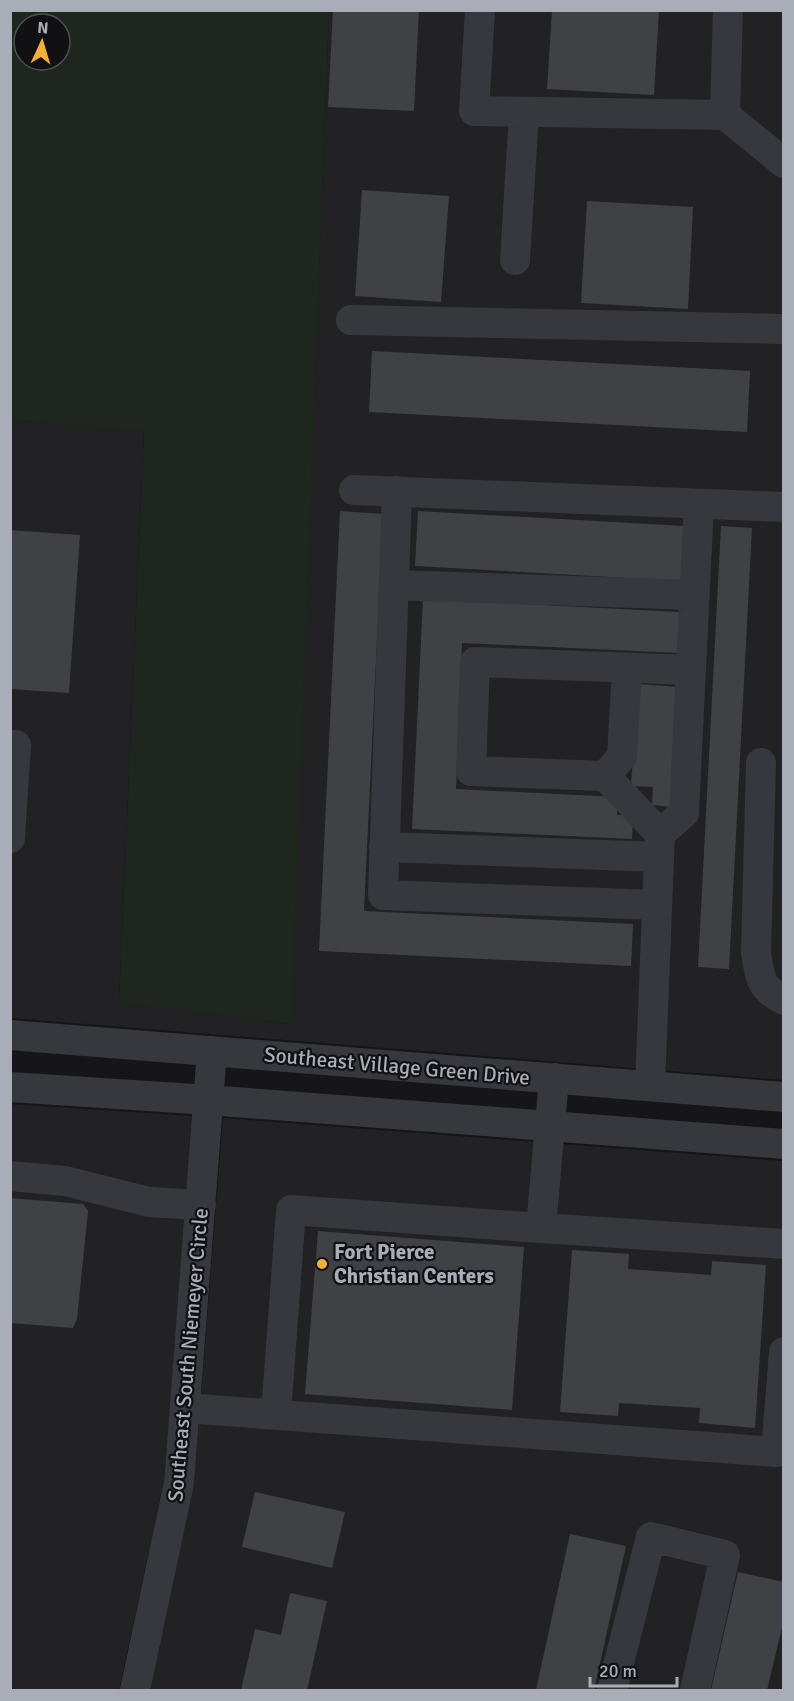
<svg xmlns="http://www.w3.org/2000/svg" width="794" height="1701" viewBox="0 0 794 1701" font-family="Signika,sans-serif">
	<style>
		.built { fill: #222225 }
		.green { fill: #1e261f; fill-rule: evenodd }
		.building { fill: #404145 }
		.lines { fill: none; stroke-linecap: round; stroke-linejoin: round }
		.minor { stroke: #37383d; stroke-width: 30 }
		.poi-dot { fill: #f2b134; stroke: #111113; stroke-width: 2 }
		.labels { text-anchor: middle; stroke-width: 4.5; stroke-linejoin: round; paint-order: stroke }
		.street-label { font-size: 21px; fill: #a8adb8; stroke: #111113 }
		.poi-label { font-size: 21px; font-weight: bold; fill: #a8adb8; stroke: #111113; text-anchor: start }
	</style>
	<rect width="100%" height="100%" fill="#161618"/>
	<!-- built -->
	<path class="built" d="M329,11H783V1080L11,1018L10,420L144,430L119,1001L290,1024Z
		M10,1104L193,1116L164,1481L119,1690H11Z
		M223,1118L783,1161V1690H150L194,1484Z"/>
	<!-- green -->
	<path class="green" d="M10,11H329L291,1024L119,1002L144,431L11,420ZM24,24H60V60H24Z"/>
	<!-- building -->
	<path class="building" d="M333,10H419L414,111L328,107Z
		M552,10H659L654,95L547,89Z
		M362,190L449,196L441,302L355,296Z
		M587,201L693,207L688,309L581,303Z
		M372,351L750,371L747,432L369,412Z
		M340,511L383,514L364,911L633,924L631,966L319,951Z
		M418,511L684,526L681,581L415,566Z
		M721,526L752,528L729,969L698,967Z
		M10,530L80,535L69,693L10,689Z
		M423,599L681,612L679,653L462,643L456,789L618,797L617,815L633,816L632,839L412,829Z
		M638,684L680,687L672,807L652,805L653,787L631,786Z
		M10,1198L83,1204L88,1211L77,1319L73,1328L10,1323Z
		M318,1231L524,1247L512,1410L305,1394Z
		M572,1250L629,1254L628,1269L711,1275L712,1261L766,1265L755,1428L699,1423L700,1408L619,1403L618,1416L560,1412Z
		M255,1492L345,1512L332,1568L242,1547Z
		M570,1534L626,1546L594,1690H536Z
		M738,1572L784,1582V1619L767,1690H711Z
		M290,1593L327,1601L307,1690H241L255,1629L281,1635Z"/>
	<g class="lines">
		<!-- minor -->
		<path class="minor" d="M480,10L474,111L725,115L784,163
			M725,115L728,10
			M515,260L524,112
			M351,320L784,329
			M354,490L784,507
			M397,491L383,895L657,905
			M394,585L694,595
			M627,668L622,756L605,776L471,771L475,662L691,670
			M10,745H16L10,838
			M761,763L756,953C760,977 760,989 784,1000
			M605,776L660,834L650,1086
			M660,834L684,813L699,504
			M384,847L659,857
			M10,1035L784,1097
			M554,1078L541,1228L784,1244
			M10,1087L209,1100L784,1144
			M10,1176L65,1181L149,1202L201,1205
			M185,1408L776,1452L784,1352
			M276,1414L291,1210L541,1228
			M135,1690L179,1483L212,1051
			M612,1690L651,1537L725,1555L695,1690"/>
	</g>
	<!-- markers -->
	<circle class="poi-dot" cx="322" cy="1264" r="6"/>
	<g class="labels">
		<!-- street labels -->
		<g class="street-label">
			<text transform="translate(397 1066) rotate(5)" y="7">Southeast Village Green Drive</text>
			<text transform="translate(188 1355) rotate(-85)" y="7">Southeast South Niemeyer Circle</text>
		</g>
		<!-- poi labels -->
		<g class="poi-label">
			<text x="334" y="1259">Fort Pierce<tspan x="334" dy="24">Christian Centers</tspan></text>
		</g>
	</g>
	<!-- border -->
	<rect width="794" height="1701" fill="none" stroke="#a8adb8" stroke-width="24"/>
	<!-- north arrow -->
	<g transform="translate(42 42) rotate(4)"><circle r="28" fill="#111113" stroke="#4d4f55" stroke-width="1.5"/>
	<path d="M0-4.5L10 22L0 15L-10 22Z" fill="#f2b134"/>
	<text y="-9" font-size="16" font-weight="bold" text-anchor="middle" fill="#a8adb8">N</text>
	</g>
	<!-- scale -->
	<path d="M590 1677v9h87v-9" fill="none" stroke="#a8adb8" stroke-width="3"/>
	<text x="599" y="1677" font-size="18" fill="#a8adb8" stroke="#111113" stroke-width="4.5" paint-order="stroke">20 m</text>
</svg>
